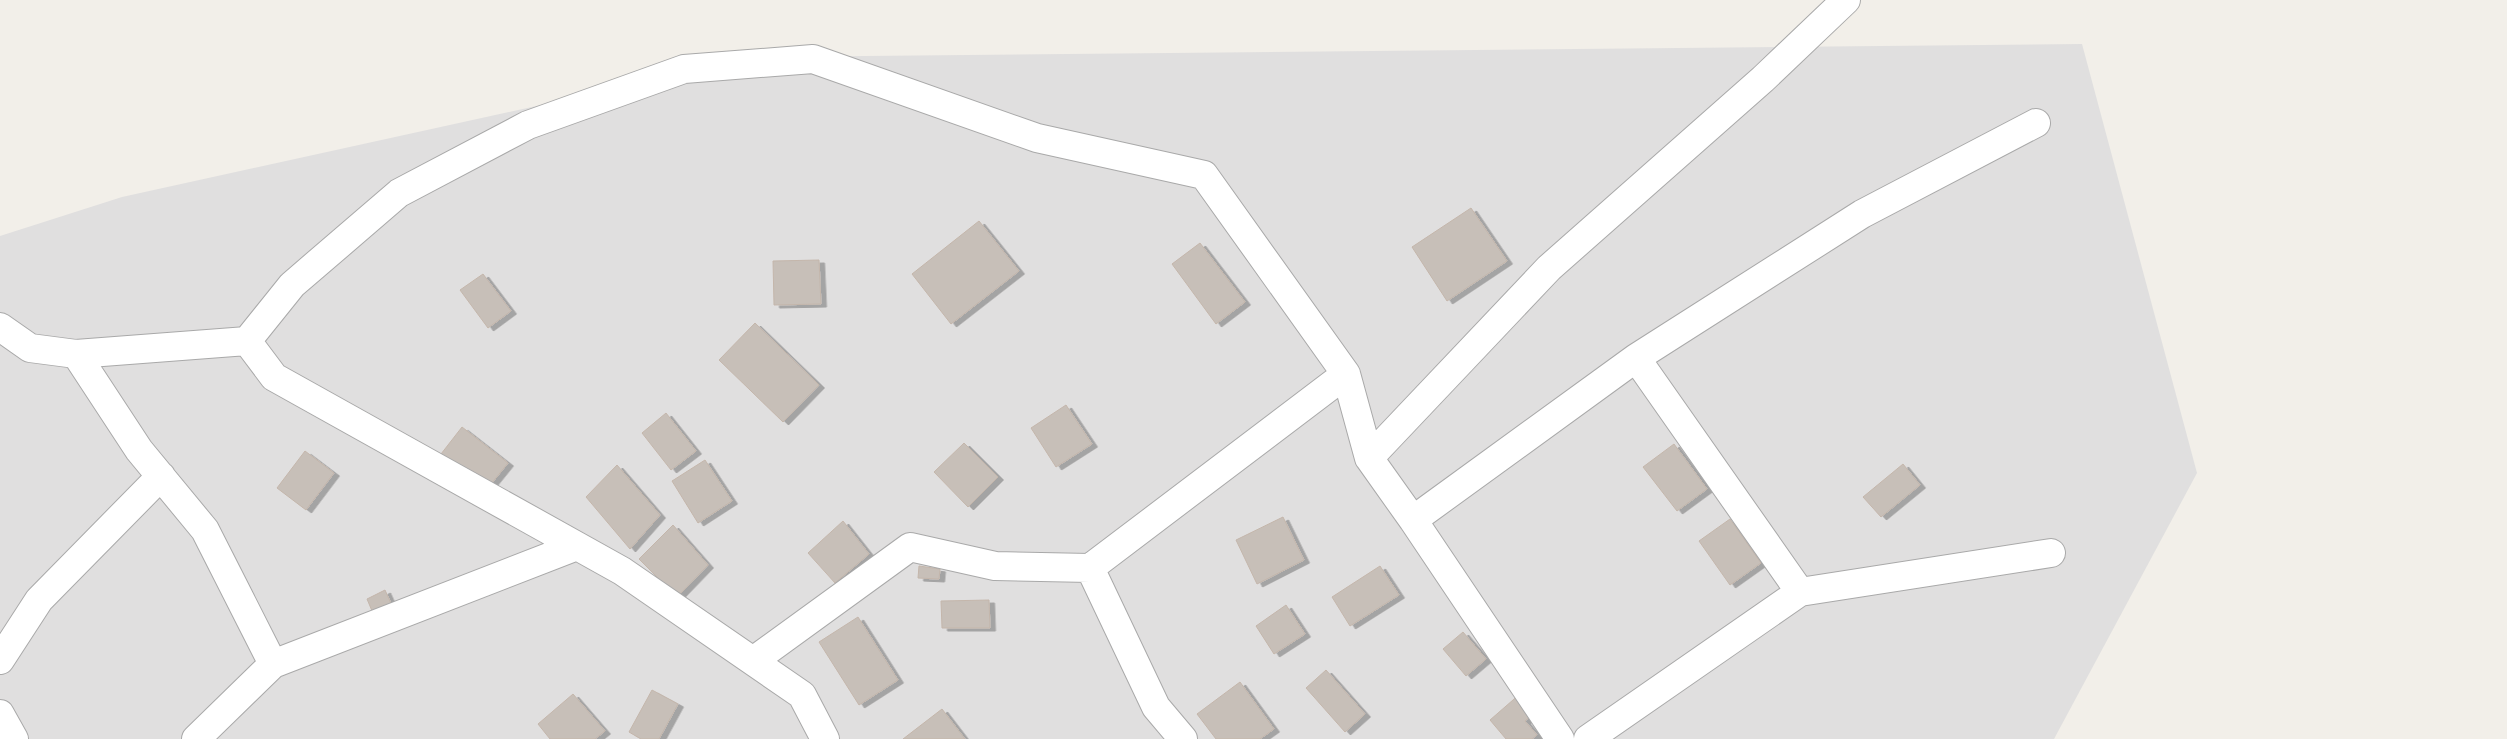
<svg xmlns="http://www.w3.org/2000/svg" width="2507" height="739" viewBox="0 0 2507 739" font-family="Arial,sans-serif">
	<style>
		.residential { fill: #e0dfdf }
		.building { fill: #c7bfb8; stroke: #c4b6ab; filter: url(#shadow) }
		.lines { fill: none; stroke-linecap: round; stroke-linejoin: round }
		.street-casing { stroke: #a9a9a9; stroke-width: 30 }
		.street { stroke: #fff; stroke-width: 28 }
	</style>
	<defs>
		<filter id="shadow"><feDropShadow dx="5.5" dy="3" stdDeviation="0" flood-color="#0004"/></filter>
	</defs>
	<rect width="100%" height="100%" fill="#f2efe9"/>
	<!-- residential -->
	<path class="residential" d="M2082,44L2197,473L2054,739H0V236L122,197L759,57Z"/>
	<!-- building -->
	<path class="building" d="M1471,208L1507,261L1447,301L1412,247Z
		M979,221L1019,271L951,324L912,274Z
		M1200,243L1245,302L1216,324L1172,264Z
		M819,260L821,304L774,305L773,261Z
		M483,274L511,311L488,328L460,290Z
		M755,323L819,385L783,422L719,360Z
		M1066,405L1092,444L1056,467L1031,428Z
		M666,413L696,451L671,470L642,433Z
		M462,427L508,463L487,489L441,454Z
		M964,443L998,477L968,507L934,472Z
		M1674,444L1707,489L1677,511L1643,467Z
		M305,451L334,473L306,510L277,488Z
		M705,460L732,501L698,523L672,481Z
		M1903,464L1920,485L1881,517L1863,497Z
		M617,465L660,515L630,549L586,497Z
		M1283,517L1304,560L1257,584L1236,540Z
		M1730,519L1761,563L1730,585L1699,541Z
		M843,521L869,554L835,583L808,553Z
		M673,525L708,565L677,597L639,559Z
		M919,566L940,569L939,579L918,578Z
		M1380,566L1399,595L1350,626L1332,597Z
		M385,590L393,608L375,618L367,599Z
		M989,600L990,628H942L941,601Z
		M1286,605L1305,634L1274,654L1256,626Z
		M858,617L898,680L859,705L819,642Z
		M1463,632L1486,659L1466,676L1443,649Z
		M1326,670L1365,714L1345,732L1306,688Z
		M1240,682L1274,729L1260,739H1216L1197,714Z
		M652,690L678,704L659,739H641L629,732Z
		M1521,693L1536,711L1525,721L1537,735L1532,739H1506L1490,720Z
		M573,694L605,731L595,739H550L538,724Z
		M942,709L965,739H903Z"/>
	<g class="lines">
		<defs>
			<path id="street" d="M0,327L30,348L76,354L247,341L274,377L622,571L802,695L825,739
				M247,341L292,285L399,193L528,125L684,69L813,59L1037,138L1204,175L1346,374
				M76,354L139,450L205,530L273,664L577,546
				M1636,358L1862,214L2036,123
				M1369,458L1549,268L1763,79L1846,0
				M1090,568L1346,374L1369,458L1413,520
				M1800,592L2051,553
				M0,660L39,600L161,476
				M753,661L910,547L995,566L1090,568L1156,707L1183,739
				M0,714L14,739
				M196,739L273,664
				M1560,739L1413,520L1636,358L1800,592L1588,739"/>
		</defs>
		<!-- street casing -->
		<use href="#street" class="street-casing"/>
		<!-- street -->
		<use href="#street" class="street"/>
	</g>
</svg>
